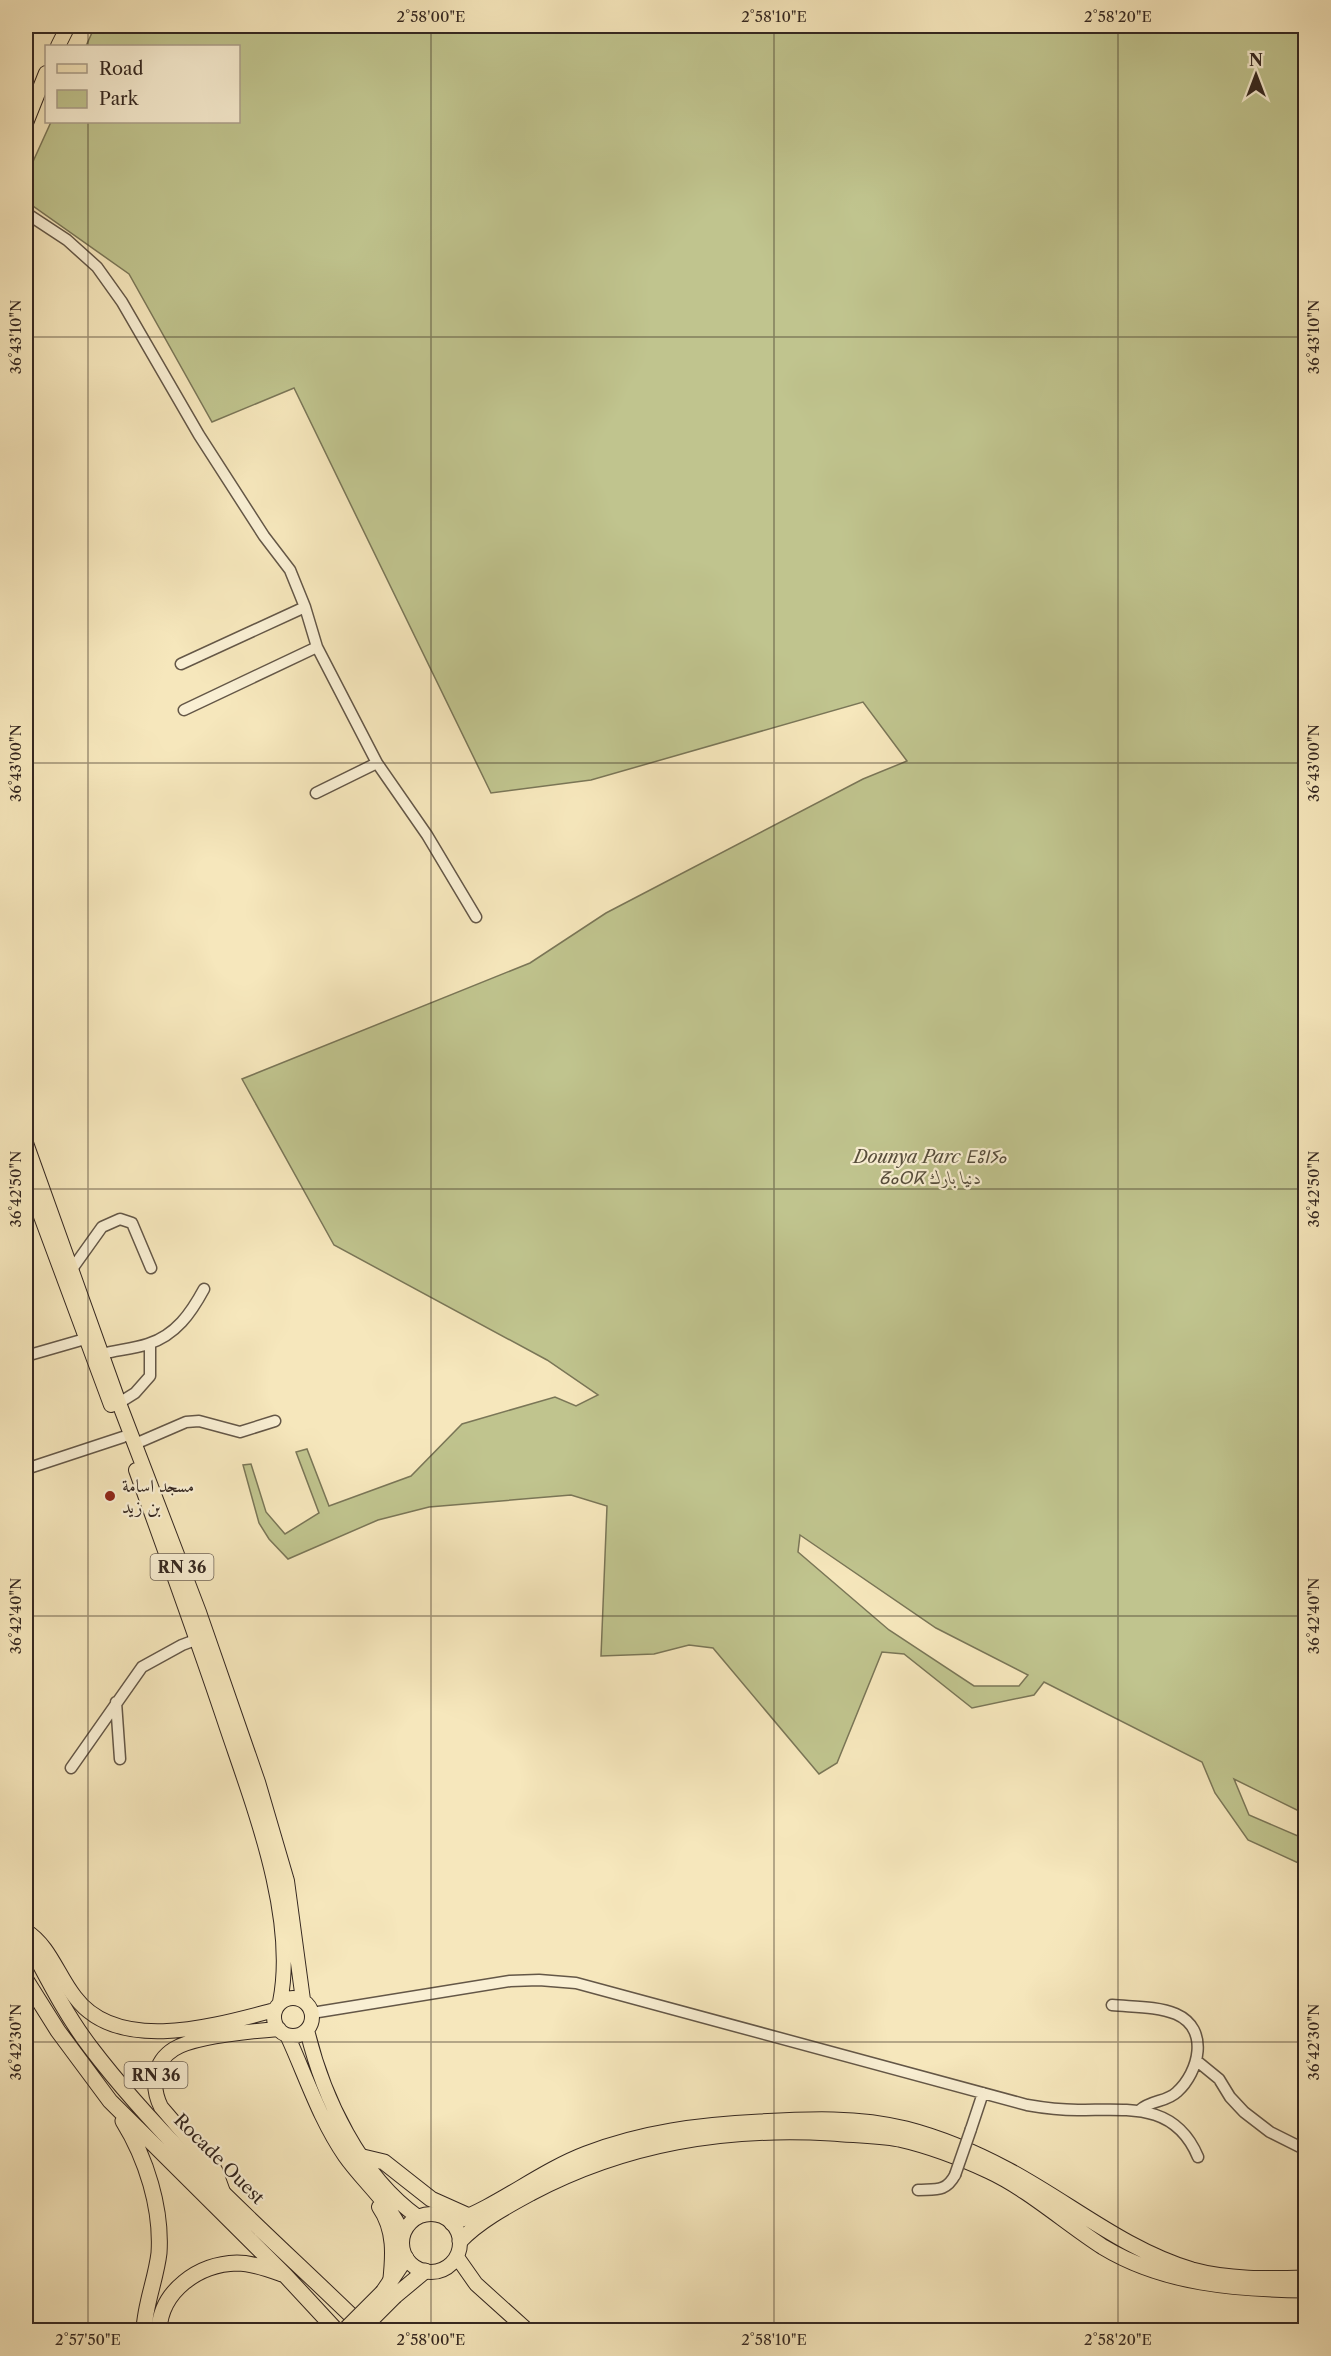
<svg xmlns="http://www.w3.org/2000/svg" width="1331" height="2356" viewBox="0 0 1331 2356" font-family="'Libre Caslon Text',Amiri,'Noto Sans Tifinagh',serif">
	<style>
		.green { fill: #c0c48e; stroke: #7a7657; stroke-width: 1.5; fill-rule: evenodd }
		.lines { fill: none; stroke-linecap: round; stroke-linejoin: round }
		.minor-casing { stroke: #645747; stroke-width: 13 }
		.major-casing { stroke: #342720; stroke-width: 16 }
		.highway-casing { stroke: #342720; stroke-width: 17 }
		.minor { stroke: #f9efd3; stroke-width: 10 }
		.major { stroke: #f6e7bc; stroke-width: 14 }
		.highway { stroke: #f6e7bc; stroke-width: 15 }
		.minor-bridge-casing { stroke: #645747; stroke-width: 13; stroke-linecap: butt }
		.highway-bridge-casing { stroke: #342720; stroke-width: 17; stroke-linecap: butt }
		.minor-bridge { stroke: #f9efd3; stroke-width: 10 }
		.highway-bridge { stroke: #f6e7bc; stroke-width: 15 }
		.ticks { fill: none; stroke: #342720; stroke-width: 1.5; stroke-opacity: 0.45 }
		.poi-dot { fill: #8f2418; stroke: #f9efd3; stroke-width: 2 }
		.labels { text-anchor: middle; stroke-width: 4.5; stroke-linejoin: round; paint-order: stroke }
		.shield { fill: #f9efd3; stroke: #6f6356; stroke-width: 1.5 }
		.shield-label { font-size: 16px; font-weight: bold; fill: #342720 }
		.park-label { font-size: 18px; font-style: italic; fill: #574e3c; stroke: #f9efd3 }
		.poi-label { font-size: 18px; fill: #342720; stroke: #f9efd3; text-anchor: start }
		.street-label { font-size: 18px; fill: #342720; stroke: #f9efd3 }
		.neatline { fill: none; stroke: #342720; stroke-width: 2 }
		.ticks-label { font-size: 15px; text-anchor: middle; fill: #342720 }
	</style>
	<rect width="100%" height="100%" fill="#f6e7bc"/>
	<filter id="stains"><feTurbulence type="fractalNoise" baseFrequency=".00333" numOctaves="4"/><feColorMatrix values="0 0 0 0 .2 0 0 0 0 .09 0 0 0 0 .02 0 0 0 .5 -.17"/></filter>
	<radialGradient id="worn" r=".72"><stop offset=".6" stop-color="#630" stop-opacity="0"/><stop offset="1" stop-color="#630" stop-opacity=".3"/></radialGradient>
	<!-- green -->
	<path class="green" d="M95,26H1305V1814L1234,1779L1249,1815L1305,1839V1866L1248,1840L1215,1793L1202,1762L1044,1682L1034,1695L972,1708L904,1654L882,1652L837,1763L819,1774L713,1648L689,1645L654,1654L601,1656L607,1506L571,1495L429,1507L378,1520L288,1559L269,1539L259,1523L243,1465L251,1464L266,1512L285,1534L319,1513L296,1452L307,1449L329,1506L411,1476L462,1424L555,1397L576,1406L598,1395L547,1360L334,1245L242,1079L530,963L606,913L863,779L907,761L863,702L591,780L491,793L294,388L212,422L129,274L26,201V177L51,122H238V46H86ZM800,1535L936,1628L1028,1675L1019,1686H974L889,1630L798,1552Z"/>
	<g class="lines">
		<defs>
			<path id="minor" d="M26,213L67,240L97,267L122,302L199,435L264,536L290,570L305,607L317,647L377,763L427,835L476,917
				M181,664L305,607
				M184,710L317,647
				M316,793L377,763
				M72,1269L102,1227L120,1219L132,1223L151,1268
				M102,1354C117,1350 133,1349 148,1344C176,1335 191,1313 204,1289
				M26,1356L85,1339
				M119,1403L135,1393L150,1376V1344
				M135,1444L186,1422L199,1421L240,1432L275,1421
				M26,1469L123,1437
				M116,1702L120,1759
				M71,1768L142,1667L182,1645L198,1639
				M1112,2005C1132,2007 1157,2006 1176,2014C1210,2029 1199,2072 1177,2092C1167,2102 1151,2100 1140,2110
				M312,2013L510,1981L539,1980L576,1983L1027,2105C1044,2108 1061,2110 1078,2110C1128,2110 1175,2102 1198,2157
				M1197,2061L1219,2079L1230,2097L1244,2112L1270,2132L1306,2150
				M971,2129L983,2093
				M918,2190C936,2189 946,2192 955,2175"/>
			<path id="major" d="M58,46L68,26
				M26,123L46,73
				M26,1143L119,1403L199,1612L258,1782L287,1881L303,2000
				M26,1176L111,1405
				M136,1470C167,1556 198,1641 227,1728C254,1808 297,1918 280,2002
				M26,1931C50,1946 58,1976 75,1997C118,2055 217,2025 275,2010
				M274 2017a19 19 0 1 1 38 0a19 19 0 1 1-38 0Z
				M307,2030C323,2097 360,2176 418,2217
				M287,2035C306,2076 319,2118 345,2156C364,2183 390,2203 403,2234
				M223,2192L215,2170L161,2107C151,2087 153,2062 174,2049C195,2036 254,2031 279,2029
				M379,2207C395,2230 393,2256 390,2283
				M402 2243a29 29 0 1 1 58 0a29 29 0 1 1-58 0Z
				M457,2257L476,2284L527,2330"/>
			<path id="highway" d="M26,1938C46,1975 65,2014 91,2048C168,2149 273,2239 364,2328
				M26,1980L58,2031L110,2101L285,2275L336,2330
				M123,2121C146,2158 162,2208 159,2253C156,2279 145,2304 144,2330
				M363,2157L384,2162L431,2199L469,2216
				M452,2223C499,2206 539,2172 586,2154C643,2132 700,2125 760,2122C809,2119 858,2117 906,2129C941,2138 976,2153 1008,2170C1070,2203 1123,2249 1192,2270C1228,2280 1268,2279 1306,2278
				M460,2241C479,2221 507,2206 531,2193C626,2143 725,2127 831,2133C854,2135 877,2135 899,2139C930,2146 961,2158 989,2171C1028,2189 1067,2224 1103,2247C1164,2284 1236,2289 1306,2290
				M383,2292L406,2258
				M395,2296L425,2271
				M159,2330C161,2291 198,2264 237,2263C252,2263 268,2269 282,2274"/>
		</defs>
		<!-- minor casing -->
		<use href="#minor" class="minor-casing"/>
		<!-- major casing -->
		<use href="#major" class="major-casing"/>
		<!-- highway casing -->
		<use href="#highway" class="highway-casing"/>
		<!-- minor -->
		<use href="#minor" class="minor"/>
		<!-- major -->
		<use href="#major" class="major"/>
		<!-- highway -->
		<use href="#highway" class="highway"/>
		<defs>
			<path id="minor-bridge" d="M955,2175L971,2129"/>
			<path id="highway-bridge" d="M345,2330L383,2292
				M361,2330L395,2296"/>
		</defs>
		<!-- minor-bridge casing -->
		<use href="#minor-bridge" class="minor-bridge-casing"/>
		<!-- highway-bridge casing -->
		<use href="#highway-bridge" class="highway-bridge-casing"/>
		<!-- minor-bridge -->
		<use href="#minor-bridge" class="minor-bridge"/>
		<!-- highway-bridge -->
		<use href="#highway-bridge" class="highway-bridge"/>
	</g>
	<!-- ticks -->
	<path class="ticks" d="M88,26V46M431,26V2330M774,26V2330M1118,26V2330M88,122V2330M26,337H1306M26,763H1306M26,1189H1306M26,1616H1306M26,2042H1306"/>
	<!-- markers -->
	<circle class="poi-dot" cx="110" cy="1496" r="6"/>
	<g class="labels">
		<!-- shield labels -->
		<g class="shield">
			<rect x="150.5" y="1554" width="63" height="26" rx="4.5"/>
			<rect x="124.5" y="2062" width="63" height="26" rx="4.5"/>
		</g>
		<g class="shield-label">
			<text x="182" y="1573">RN 36</text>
			<text x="156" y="2081">RN 36</text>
		</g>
		<!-- park labels -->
		<g class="park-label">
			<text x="930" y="1163">Dounya Parc ⴹⵓⵏⵢⴰ<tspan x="930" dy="21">ⵒⴰⵔⴽ دنيا بارك</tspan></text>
		</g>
		<!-- poi labels -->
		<g class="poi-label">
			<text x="122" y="1492">مسجد اسامة<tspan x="122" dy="21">بن زيد</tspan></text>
		</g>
		<!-- street labels -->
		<g class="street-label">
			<text transform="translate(219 2159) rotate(45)" y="6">Rocade Ouest</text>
		</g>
	</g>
	<!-- margin -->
	<rect width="1331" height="2356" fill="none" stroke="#f6e7bc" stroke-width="66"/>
	<!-- legend -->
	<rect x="45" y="45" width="195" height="78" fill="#f9efd3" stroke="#aa9f8b" stroke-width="1.5"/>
	<rect x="57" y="64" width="30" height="9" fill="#f6e7bc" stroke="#aa9f8b" stroke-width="1.5"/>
	<text x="99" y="75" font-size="18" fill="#342720">Road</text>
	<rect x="57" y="90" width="30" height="18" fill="#c0c48e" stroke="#aa9f8b" stroke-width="1.5"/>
	<text x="99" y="105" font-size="18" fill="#342720">Park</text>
	<!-- north arrow -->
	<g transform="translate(1256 75)" stroke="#f9efd3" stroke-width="4.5" paint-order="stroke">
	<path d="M0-4.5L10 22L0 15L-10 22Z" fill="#342720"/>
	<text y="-9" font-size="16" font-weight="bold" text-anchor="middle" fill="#342720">N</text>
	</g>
	<rect x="33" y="33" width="1265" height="2290" class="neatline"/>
	<g class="ticks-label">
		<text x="431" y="22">2°58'00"E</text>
		<text x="774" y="22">2°58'10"E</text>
		<text x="1118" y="22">2°58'20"E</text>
		<text transform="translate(16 337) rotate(-90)" y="5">36°43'10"N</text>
		<text transform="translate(1314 337) rotate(-90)" y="5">36°43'10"N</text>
		<text transform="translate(16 763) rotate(-90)" y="5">36°43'00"N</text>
		<text transform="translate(1314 763) rotate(-90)" y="5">36°43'00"N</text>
		<text transform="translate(16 1189) rotate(-90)" y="5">36°42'50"N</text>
		<text transform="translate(1314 1189) rotate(-90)" y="5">36°42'50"N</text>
		<text transform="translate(16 1616) rotate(-90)" y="5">36°42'40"N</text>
		<text transform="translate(1314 1616) rotate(-90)" y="5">36°42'40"N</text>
		<text transform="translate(16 2042) rotate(-90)" y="5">36°42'30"N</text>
		<text transform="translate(1314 2042) rotate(-90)" y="5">36°42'30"N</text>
		<text x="88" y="2345">2°57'50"E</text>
		<text x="431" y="2345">2°58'00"E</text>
		<text x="774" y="2345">2°58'10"E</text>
		<text x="1118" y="2345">2°58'20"E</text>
	</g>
	<rect width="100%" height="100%" filter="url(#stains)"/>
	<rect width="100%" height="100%" fill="url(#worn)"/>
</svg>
